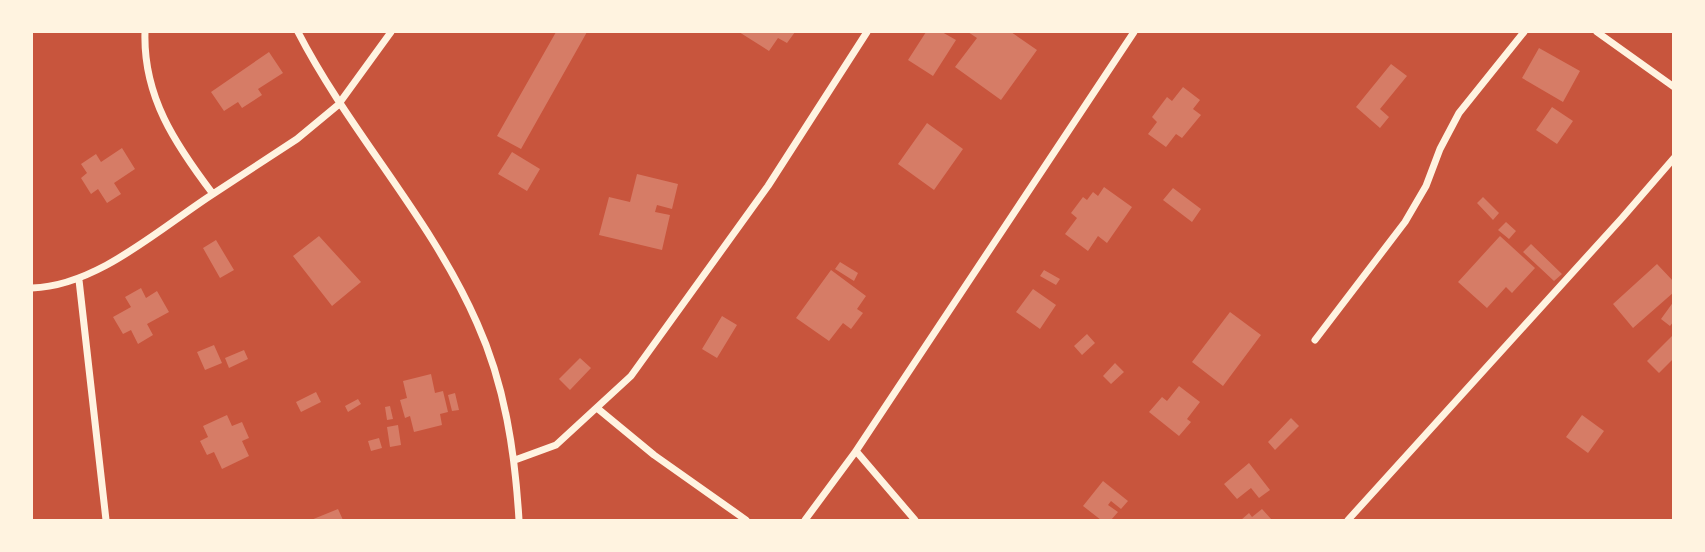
<svg xmlns="http://www.w3.org/2000/svg" width="1705" height="552" viewBox="0 0 1705 552" font-family="'Space Grotesk',sans-serif">
	<style>
		.building { fill: #d67c66 }
		.lines { fill: none; stroke-linecap: round; stroke-linejoin: round }
		.minor { stroke: #fff3e0; stroke-width: 7 }
	</style>
	<rect width="100%" height="100%" fill="#c8553d"/>
	<!-- building -->
	<path class="building" d="M556,32H587L521,149L497,136Z
		M739,32H795L787,43L778,38L769,51Z
		M926,32H942L956,40L933,76L908,60Z
		M968,32H1011L1037,50L1001,100L955,67L977,38Z
		M1539,48L1580,71L1563,102L1522,78Z
		M269,52L283,73L258,89L262,95L242,108L238,102L224,111L211,92Z
		M1391,64L1407,76L1380,109L1389,117L1380,128L1356,107Z
		M1183,87L1200,100L1193,109L1201,115L1182,138L1176,134L1166,147L1148,134L1157,122L1152,117L1167,97L1172,101Z
		M1552,107L1573,121L1557,144L1536,130Z
		M927,123L963,149L934,190L898,164Z
		M122,148L135,169L114,183L121,194L107,203L98,189L91,194L81,178L87,173L81,164L96,154L101,162Z
		M512,152L540,169L527,191L498,174Z
		M637,174L678,184L672,209L657,205L655,212L670,215L662,250L599,235L609,197L630,202Z
		M1104,187L1132,207L1107,243L1098,236L1088,251L1065,234L1077,218L1071,213L1083,197L1087,200L1093,192L1098,196Z
		M1173,188L1201,209L1192,222L1163,200Z
		M1483,197L1499,213L1493,220L1477,203Z
		M1506,222L1516,231L1509,239L1498,230Z
		M319,236L361,282L332,306L293,256Z
		M1500,236L1535,268L1512,293L1506,287L1487,308L1458,282Z
		M216,240L234,270L220,278L203,248Z
		M1531,244L1562,274L1554,281L1523,252Z
		M840,262L858,273L854,281L835,269Z
		M1657,264L1674,282V292L1633,328L1613,304Z
		M831,270L866,296L857,309L863,313L851,329L843,323L829,341L796,318Z
		M1044,270L1060,279L1056,285L1040,276Z
		M141,288L146,298L157,291L169,312L147,324L153,335L138,344L131,330L123,334L113,317L131,307L125,297Z
		M1033,289L1056,305L1040,329L1016,312Z
		M1674,301V321L1670,326L1661,319Z
		M1230,312L1261,335L1223,386L1192,362Z
		M722,316L737,325L717,358L702,349Z
		M1087,334L1095,343L1082,355L1074,346Z
		M1674,334V358L1659,373L1647,361Z
		M214,345L222,363L205,370L197,352Z
		M244,350L248,359L229,368L225,358Z
		M580,358L591,368L570,390L559,379Z
		M1115,363L1124,372L1111,384L1103,376Z
		M431,374L435,393L443,391L448,412L440,414L442,425L414,432L410,416L405,418L400,400L407,398L403,381Z
		M1179,386L1200,402L1187,419L1191,422L1179,436L1149,412L1162,397L1167,401Z
		M316,392L321,402L301,412L296,402Z
		M455,393L459,410L452,411L448,395Z
		M358,399L361,404L348,412L345,406Z
		M390,406L393,419L387,420L385,407Z
		M227,415L232,426L242,422L249,438L242,441L249,456L222,469L214,452L207,455L200,441L208,437L203,426Z
		M1582,415L1604,431L1588,453L1566,437Z
		M1291,418L1299,426L1275,450L1268,442Z
		M398,425L401,445L390,447L387,427Z
		M379,438L382,448L371,451L368,441Z
		M1249,463L1270,490L1259,498L1251,488L1237,499L1224,484Z
		M1103,481L1128,501L1121,509L1111,501L1108,505L1118,512L1111,520H1101L1083,506Z
		M338,509L343,520H311Z
		M1262,509L1272,520H1241L1249,513L1252,517Z"/>
	<g class="lines">
		<!-- minor -->
		<path class="minor" d="M145,32C143,96 175,144 213,194L297,139L338,105L391,32
			M298,32C350,133 431,218 477,323C505,385 515,453 519,520
			M1597,32L1674,87
			M79,280L106,520
			M32,288C97,286 159,229 213,194
			M1315,340L1405,222L1426,186L1440,149L1459,113L1524,32
			M597,408L654,455L746,520
			M856,451L915,520
			M515,460L556,445L631,376L768,186L867,32
			M805,520L856,451L1134,32
			M1348,520L1622,218L1674,158"/>
	</g>
	<!-- border -->
	<rect width="1705" height="552" fill="none" stroke="#fff3e0" stroke-width="66"/>
</svg>
